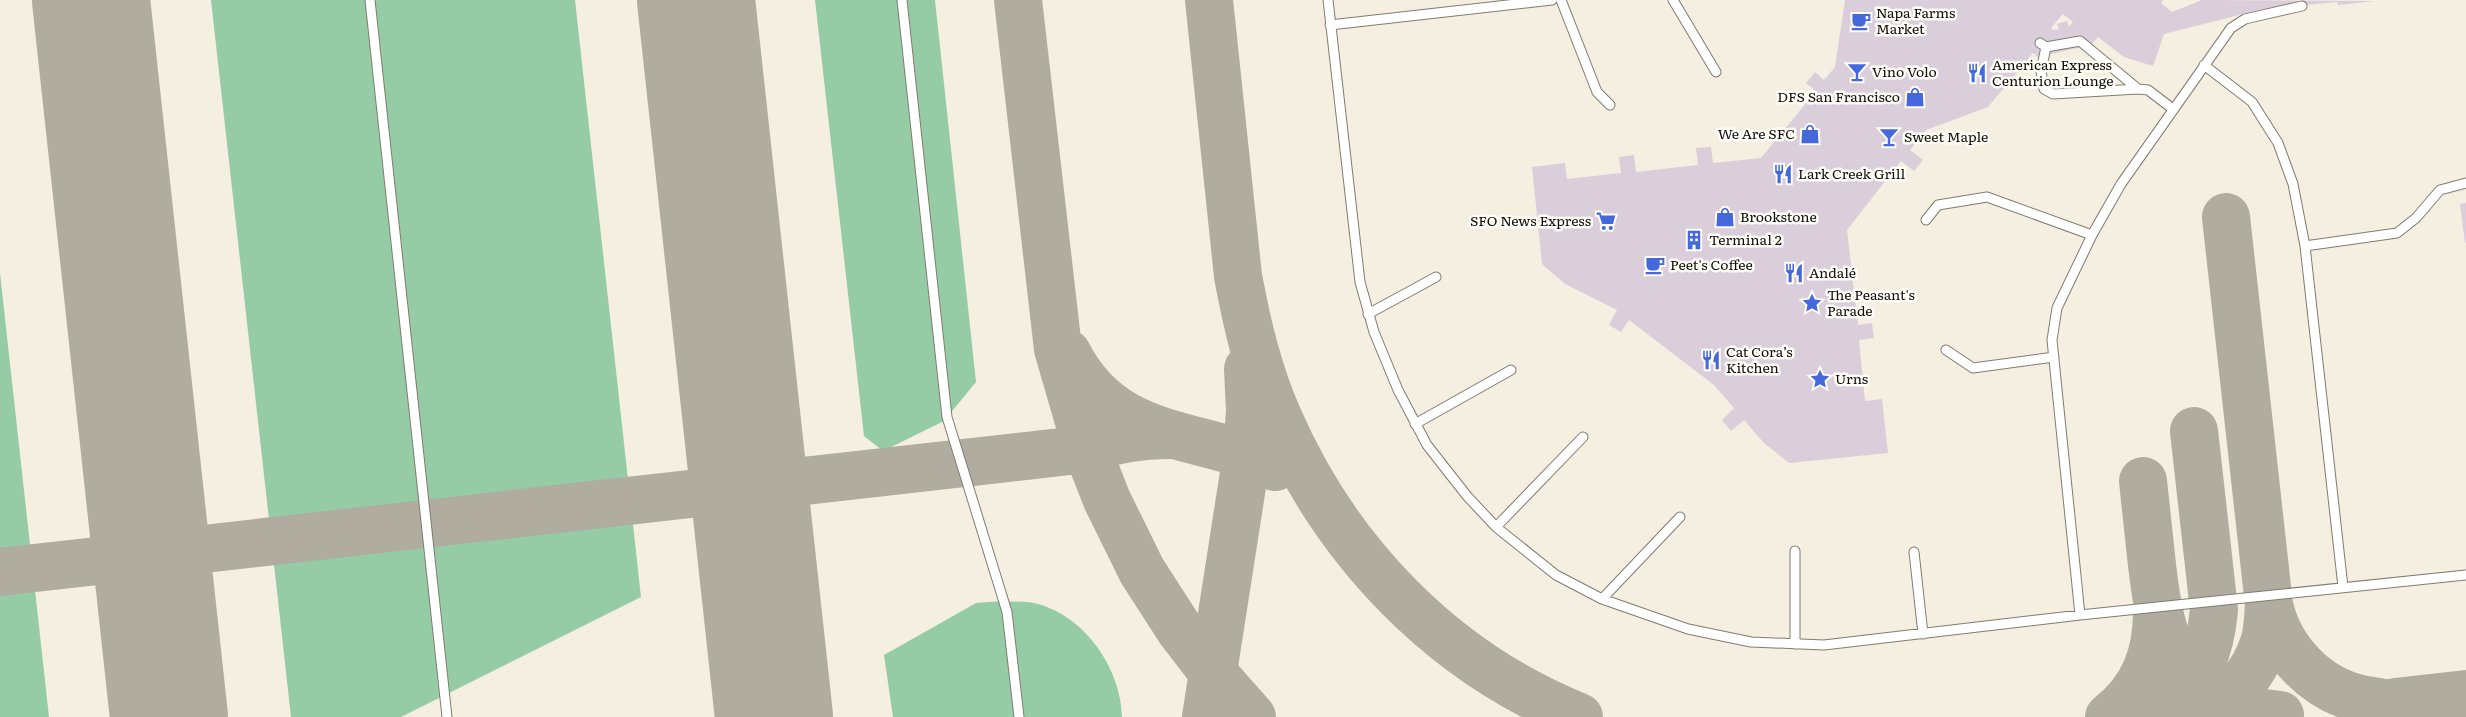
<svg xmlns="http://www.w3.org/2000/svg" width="2466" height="717" viewBox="0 0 2466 717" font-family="Literata,serif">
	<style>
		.green { fill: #95cca6 }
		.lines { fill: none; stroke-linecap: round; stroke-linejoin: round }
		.taxiway { stroke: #b0aca0; stroke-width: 48 }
		.runway { stroke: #b0aca0; stroke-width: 118 }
		.building { fill: #daceda; fill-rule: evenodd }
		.lane-casing { stroke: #807c6e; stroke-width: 11 }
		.lane { stroke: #fff; stroke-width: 9 }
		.labels { text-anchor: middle; stroke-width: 5; stroke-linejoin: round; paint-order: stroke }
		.poi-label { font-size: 14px; fill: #100e09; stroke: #fffdf7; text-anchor: start }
	</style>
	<rect width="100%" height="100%" fill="#f4efe0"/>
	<!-- green -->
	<path class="green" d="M211,0H575L641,597L401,717H291Z
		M815,0H935L976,382L944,421L883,451L864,436Z
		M0,273L49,717H0Z
		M1003,601C1014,602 1027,601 1038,604C1085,617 1121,668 1122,717H893L884,655L976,603Z"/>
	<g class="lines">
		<!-- taxiway -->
		<path class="taxiway" d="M1018,0L1058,349L1087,449L1107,500L1142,571L1180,630L1213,673L1252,717
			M1209,0L1238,276C1247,324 1258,372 1278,417C1336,551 1442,662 1579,717
			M94,31V0
			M1067,353C1114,445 1197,429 1275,467
			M2143,481C2146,509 2149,537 2152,565C2159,624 2168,681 2231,706C2247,712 2263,713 2280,715
			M0,572L1087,449C1116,439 1140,435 1171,435
			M2269,605C2279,650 2315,689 2361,699C2389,705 2410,704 2436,717
			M2395,702L2466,694
			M1206,717L1247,454L1250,411L1248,369
			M2109,717C2144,690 2157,655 2157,611
			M2155,717C2194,694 2210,654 2214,610L2194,431
			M2200,717C2230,702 2254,675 2264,643C2268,631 2268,617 2269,605L2226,217"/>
		<!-- runway -->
		<path class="runway" d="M91,0L169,717
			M696,0L774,717"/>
	</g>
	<!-- building -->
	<path class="building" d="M1845,0H2163L2161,3L2172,12L2202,0L2375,1L2338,5L2337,2L2263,9L2164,34L2153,66L2124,57L2098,37L2091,45L2038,57L2033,53L1988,107L1926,130L1910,150L1923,160L1914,171L1901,161L1847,230L1858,325L1872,323L1874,338L1859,340L1865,401L1882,399L1888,453L1789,463L1764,443L1744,420L1731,431L1722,420L1734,408L1714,385L1629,320L1621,332L1609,325L1617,310L1565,284L1542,264L1532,167L1565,163L1567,179L1621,173L1619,157L1634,155L1636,172L1698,165L1696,148L1711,147L1713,163L1761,158L1816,91L1806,83L1815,72L1824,80L1835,67ZM2063,14L2073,22L2069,27L2067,21L2057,24L2059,29L2054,30L2051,28Z
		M2466,203V243H2465L2460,204Z"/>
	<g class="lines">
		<defs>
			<path id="lane" d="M370,0L447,717
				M902,0L947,417L1007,612L1019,717
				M1328,0L1360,282L1374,332L1398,390L1427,445L1467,496L1496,527L1556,575L1602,599L1688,629L1751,642L1824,645L2080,615L2466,575
				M1561,0L1597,92L1610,105
				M1673,0L1716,72
				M1330,25L1552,0
				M2040,43L2046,47L2041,71L2044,89L2053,94L2138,89L2148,90L2173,109
				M2046,47L2080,41L2138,89
				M2204,65L2252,102L2278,143L2293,184L2305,246L2343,587
				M1926,220L1938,205L1987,197L2092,235
				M2305,246L2397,233L2416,218L2440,190L2466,183
				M1368,314L1436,277
				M1946,350L1973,368L2054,357
				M1415,424L1511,370
				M1496,527L1583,437
				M1795,551V644
				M1914,552L1923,634
				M1602,599L1680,517
				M2080,615L2052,340L2057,308L2092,235L2121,184L2231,28L2245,19L2302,6"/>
		</defs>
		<!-- lane casing -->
		<use href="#lane" class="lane-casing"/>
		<!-- lane -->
		<use href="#lane" class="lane"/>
	</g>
	<!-- icons -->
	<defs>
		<symbol id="cafe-bare" viewBox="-9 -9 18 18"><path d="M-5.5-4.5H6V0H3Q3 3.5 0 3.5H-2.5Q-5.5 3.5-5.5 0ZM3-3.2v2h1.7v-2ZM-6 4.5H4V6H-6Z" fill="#4569dc" stroke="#fffdf7" stroke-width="2.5" paint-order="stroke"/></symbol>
		<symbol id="bar-bare" viewBox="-9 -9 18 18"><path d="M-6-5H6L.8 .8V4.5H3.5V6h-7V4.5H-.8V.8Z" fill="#4569dc" stroke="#fffdf7" stroke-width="2.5" paint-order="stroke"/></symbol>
		<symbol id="restaurant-bare" viewBox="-9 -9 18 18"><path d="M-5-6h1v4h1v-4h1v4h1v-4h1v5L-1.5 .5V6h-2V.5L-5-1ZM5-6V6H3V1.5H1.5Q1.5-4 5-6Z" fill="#4569dc" stroke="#fffdf7" stroke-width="2.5" paint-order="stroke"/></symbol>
		<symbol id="shop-bare" viewBox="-9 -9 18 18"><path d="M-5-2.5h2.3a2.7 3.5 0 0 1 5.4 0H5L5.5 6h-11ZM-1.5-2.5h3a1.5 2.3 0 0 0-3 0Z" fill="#4569dc" stroke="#fffdf7" stroke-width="2.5" paint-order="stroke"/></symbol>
		<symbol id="supermarket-bare" viewBox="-9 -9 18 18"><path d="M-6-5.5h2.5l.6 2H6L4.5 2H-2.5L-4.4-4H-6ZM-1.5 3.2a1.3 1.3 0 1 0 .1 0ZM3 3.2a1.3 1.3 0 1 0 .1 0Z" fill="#4569dc" stroke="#fffdf7" stroke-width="2.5" paint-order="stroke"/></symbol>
		<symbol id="building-bare" viewBox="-9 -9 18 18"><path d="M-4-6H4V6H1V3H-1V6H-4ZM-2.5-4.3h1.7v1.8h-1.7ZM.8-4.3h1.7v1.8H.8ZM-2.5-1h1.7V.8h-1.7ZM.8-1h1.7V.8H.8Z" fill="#4569dc" stroke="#fffdf7" stroke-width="2.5" paint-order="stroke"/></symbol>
		<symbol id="sight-bare" viewBox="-9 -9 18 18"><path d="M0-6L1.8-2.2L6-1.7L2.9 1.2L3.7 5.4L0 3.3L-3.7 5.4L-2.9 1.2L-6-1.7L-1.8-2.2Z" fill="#4569dc" stroke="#fffdf7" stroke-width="2.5" paint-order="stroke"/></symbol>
	</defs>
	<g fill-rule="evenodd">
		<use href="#cafe-bare" x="1847" y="7" width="28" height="28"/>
		<use href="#bar-bare" x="1843" y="58" width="28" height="28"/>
		<use href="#restaurant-bare" x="1963" y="59" width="28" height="28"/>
		<use href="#shop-bare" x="1901" y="83" width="28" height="28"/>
		<use href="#shop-bare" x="1796" y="120" width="28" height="28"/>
		<use href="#bar-bare" x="1875" y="123" width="28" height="28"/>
		<use href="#restaurant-bare" x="1769" y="160" width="28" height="28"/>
		<use href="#shop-bare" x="1711" y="203" width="28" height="28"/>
		<use href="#supermarket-bare" x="1592" y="207" width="28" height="28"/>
		<use href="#building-bare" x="1680" y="226" width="28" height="28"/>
		<use href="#cafe-bare" x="1641" y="251" width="28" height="28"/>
		<use href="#restaurant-bare" x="1780" y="259" width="28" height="28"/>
		<use href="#sight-bare" x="1798" y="289" width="28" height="28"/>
		<use href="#restaurant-bare" x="1697" y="346" width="28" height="28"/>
		<use href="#sight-bare" x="1806" y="365" width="28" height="28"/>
	</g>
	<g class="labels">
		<!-- poi labels -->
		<g class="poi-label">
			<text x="1876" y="18">Napa Farms<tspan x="1876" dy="16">Market</tspan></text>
			<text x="1992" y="70">American Express<tspan x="1992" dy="16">Centurion Lounge</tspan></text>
			<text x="1872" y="77">Vino Volo</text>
			<text x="1900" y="102" text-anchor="end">DFS San Francisco</text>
			<text x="1795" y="139" text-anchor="end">We Are SFC</text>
			<text x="1904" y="142">Sweet Maple</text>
			<text x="1798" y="179">Lark Creek Grill</text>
			<text x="1740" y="222">Brookstone</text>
			<text x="1591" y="226" text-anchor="end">SFO News Express</text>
			<text x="1709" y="245">Terminal 2</text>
			<text x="1670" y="270">Peet's Coffee</text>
			<text x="1809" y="278">Andalé</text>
			<text x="1827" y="300">The Peasant's<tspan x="1827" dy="16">Parade</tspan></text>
			<text x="1726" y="357">Cat Cora’s<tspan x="1726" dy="16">Kitchen</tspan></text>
			<text x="1835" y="384">Urns</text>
		</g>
	</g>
</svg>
